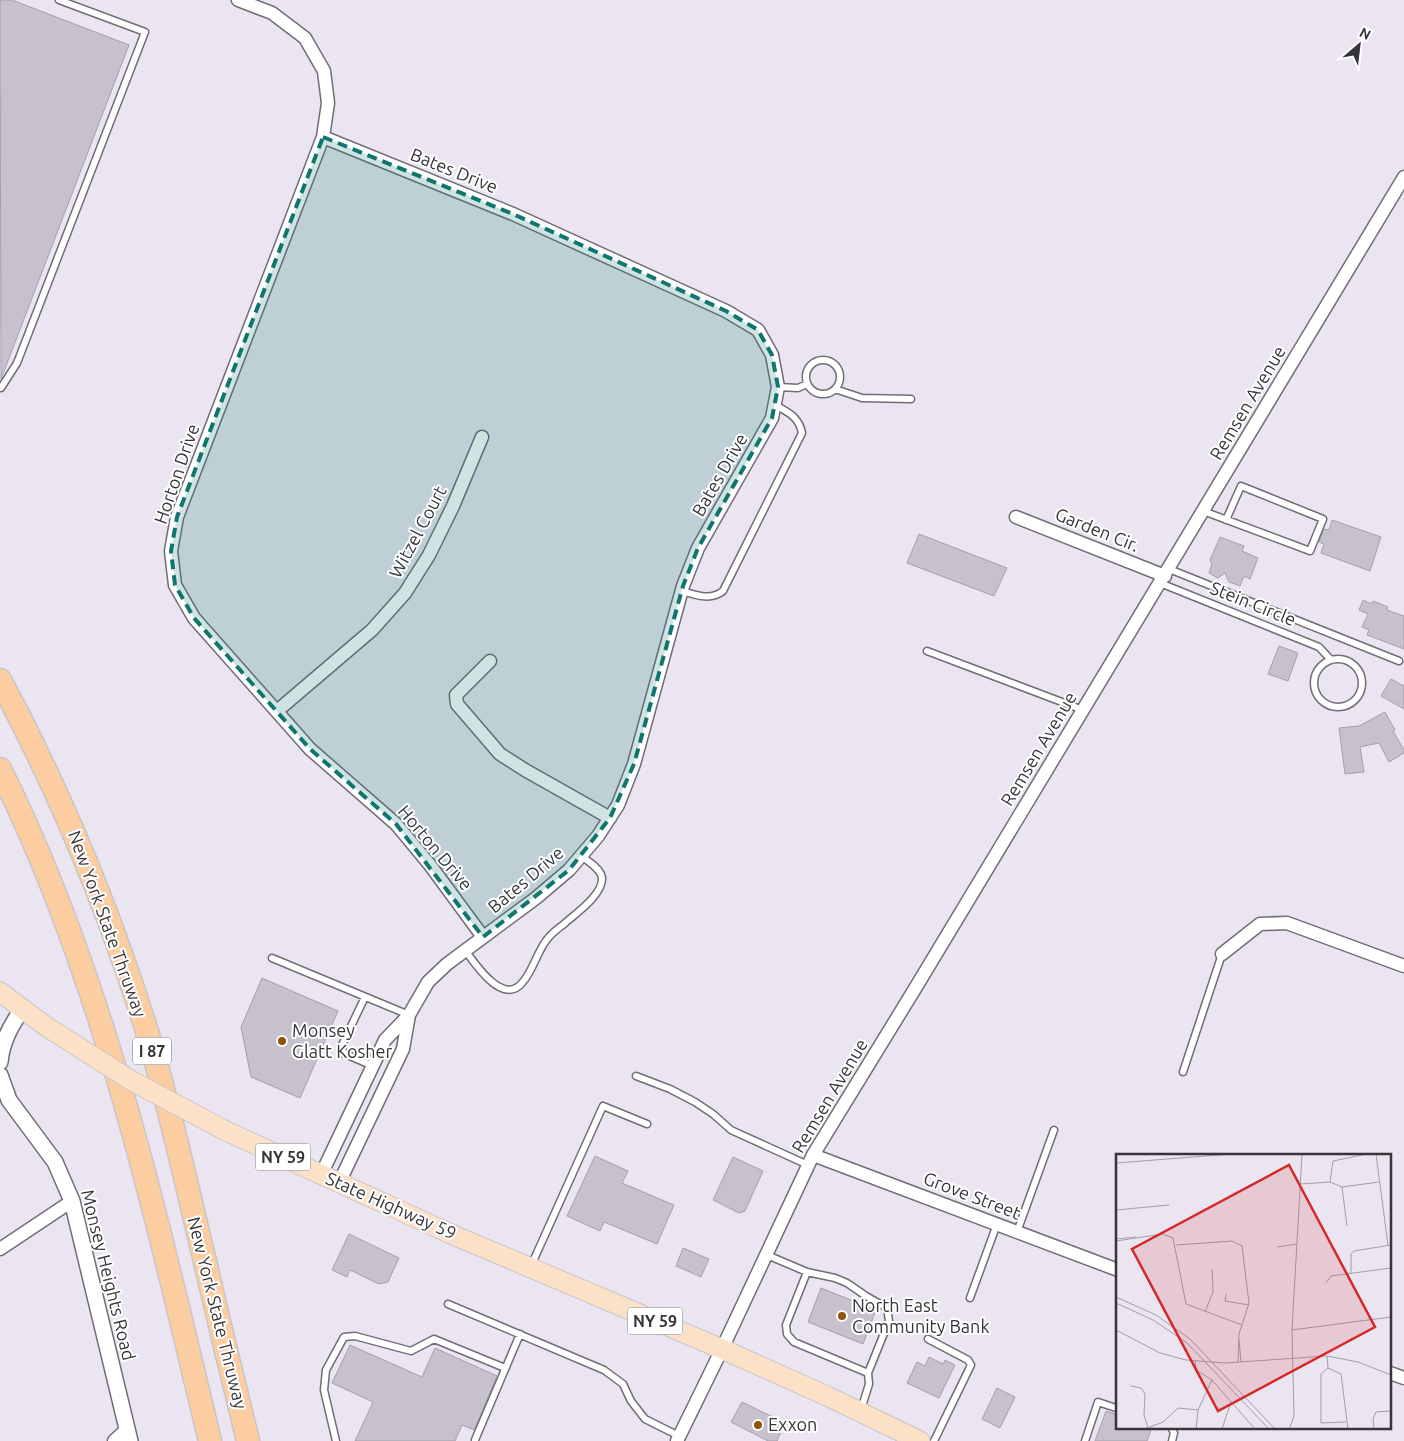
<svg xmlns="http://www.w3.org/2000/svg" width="1404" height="1441" viewBox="0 0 1404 1441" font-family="Ubuntu,sans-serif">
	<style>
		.building { fill: #c6c1cd; stroke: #a5a0ab }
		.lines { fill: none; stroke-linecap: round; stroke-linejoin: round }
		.service-casing { stroke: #716d77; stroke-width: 9 }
		.minor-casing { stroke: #716d77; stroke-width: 15 }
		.tertiary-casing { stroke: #716d77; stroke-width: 18 }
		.primary-casing { stroke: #c7c6c8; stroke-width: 21 }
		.motorway-casing { stroke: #c7c6c8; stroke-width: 25 }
		.service { stroke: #fff; stroke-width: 6 }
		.minor { stroke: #fff; stroke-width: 12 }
		.tertiary { stroke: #fff; stroke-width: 15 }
		.primary { stroke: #fde1c6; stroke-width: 19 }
		.motorway { stroke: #fccda0; stroke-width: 22 }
		.primary-bridge-casing { stroke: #c7c6c8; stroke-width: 21; stroke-linecap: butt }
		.primary-bridge { stroke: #fde1c6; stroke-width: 19 }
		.marked { fill: #0f766e; fill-opacity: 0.2; stroke: #0f766e; stroke-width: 4; stroke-dasharray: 10 6; stroke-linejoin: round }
		.poi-dot { fill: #8d550b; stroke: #fff; stroke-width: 2 }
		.labels { text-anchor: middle; stroke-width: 4; stroke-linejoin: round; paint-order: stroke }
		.shield { fill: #fff; stroke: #737275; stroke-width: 1 }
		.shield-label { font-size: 16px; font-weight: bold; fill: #37353a }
		.street-label { font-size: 18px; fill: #37353a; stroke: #fff }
		.poi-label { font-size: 18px; fill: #37353a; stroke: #fff; text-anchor: start }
		.inset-road { fill: none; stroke: #a29fa8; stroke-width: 1 }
		.view { fill: #d62828; fill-opacity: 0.15; stroke: #d62828; stroke-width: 2.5 }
		.inset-edge { fill: none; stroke: #37353a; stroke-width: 2.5 }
	</style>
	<rect width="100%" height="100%" fill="#eae5f1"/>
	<!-- building -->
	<path class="building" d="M0,0H12L129,45L1,379Z
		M1332,520L1381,537L1370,571L1321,553L1324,544L1319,542L1324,529L1329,530Z
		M919,534L1007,568L994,596L907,563Z
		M1220,537L1244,546L1242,551L1258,558L1250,579L1244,576L1240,586L1229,582L1225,573L1218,578L1209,573L1212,564L1210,560Z
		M1363,600L1372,604L1373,601L1388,607L1387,610L1404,616V649L1367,635L1369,630L1362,627L1368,614L1359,610Z
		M1279,646L1298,653L1288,681L1268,674Z
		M1391,679L1404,686V709L1381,696Z
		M1385,712L1395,730L1393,731L1404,750V753L1389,762L1379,743L1360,747L1364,772L1345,774L1339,728L1359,726Z
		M262,978L338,1011L300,1098L251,1077L241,1027Z
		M595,1156L628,1171L622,1183L674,1205L657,1244L604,1222L600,1231L567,1216Z
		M733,1157L763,1171L745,1211L739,1213L713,1200Z
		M349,1234L399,1258L388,1282L379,1284L350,1270L347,1277L332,1270Z
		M683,1248L709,1259L701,1277L676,1266Z
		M821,1288L876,1310L863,1344L808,1322Z
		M350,1345L422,1377L435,1348L497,1376L474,1430L462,1425L455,1441H355L373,1402L332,1383Z
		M929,1357L943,1364L945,1360L955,1365L939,1398L907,1383L917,1362L925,1366Z
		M997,1388L1015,1397L1000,1428L982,1419Z
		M742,1402L785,1423L777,1441H768L731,1422Z
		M1106,1411L1118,1415V1427H1152L1147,1441H1095Z"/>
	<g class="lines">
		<defs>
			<path id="service" d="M806 377a17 17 0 1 1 34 0a17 17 0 1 1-34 0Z
				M778,387L798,388L807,384
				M0,388H1L17,363L145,32L59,0
				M835,389L862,398L911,399
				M1203,511L1310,551L1323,519L1241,486L1226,520
				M1169,569L1399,661
				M1160,583L1319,647L1331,660
				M682,591C695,595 711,601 723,591L802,433C799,417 788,412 775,405
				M927,651L1083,710
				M1314 683a24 24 0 1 1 48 0a24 24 0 1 1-48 0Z
				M465,950C475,964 503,1006 522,983C534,970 537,950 549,937C553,932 559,928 564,924C575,914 603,895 602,878C601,869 588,861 581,856
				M272,958L409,1015
				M365,997L342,1045L343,1053L373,1066
				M1183,1072L1222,954
				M636,1076L670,1089L695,1102L713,1114L731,1130L808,1165
				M1017,1232L1054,1130
				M767,1255L807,1272L835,1278L847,1283L866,1296L887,1308L889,1321L868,1373L869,1384L861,1410
				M531,1266L603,1106L647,1124
				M807,1272L786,1325L787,1334L794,1342L868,1373
				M970,1298L997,1224
				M448,1304L604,1370L623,1384L631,1401L645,1419L679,1436
				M928,1339L968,1360L971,1365L934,1441
				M1171,1427L1174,1433L1172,1441
				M475,1440L520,1334
				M336,1441L324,1390L326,1370L344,1337L355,1336L411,1351L434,1339L505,1368
				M1085,1441L1098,1402L1116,1408"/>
			<path id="minor" d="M238,0L272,13L305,38L324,71L328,103L323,137L177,517L171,551L175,585L194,618L310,749L396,824L430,865L483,937
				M1016,517L1165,576
				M490,661L456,695L457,704L500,754L525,770L610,818
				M277,711L372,630L405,593L429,555L453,506L482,437
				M1222,954L1260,924L1287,923L1404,966
				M813,1155L1118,1270
				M321,1175L385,1040L409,1015L428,982L447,964L536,898L569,870L598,836L618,805L634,764L683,586L698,548L772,418L778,387L772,355L758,330L726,311L513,214L323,137
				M339,1183L403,1049L409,1015
				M0,1249L72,1201
				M1390,1373L1404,1378
				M114,1441L127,1429
				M677,1441L722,1349L813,1155L916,987L1404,177"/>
			<path id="tertiary" d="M0,1062C2,1041 11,1026 22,1009
				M0,1075L9,1100L55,1162L72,1201L130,1441"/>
			<path id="primary" d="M0,992L47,1027
				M226,1131L451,1234L722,1349L827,1396L920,1441"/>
			<path id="motorway" d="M0,680C59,790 106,902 144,1022C162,1078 175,1136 189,1194C208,1276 228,1359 248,1441
				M0,769C105,981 155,1213 210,1441"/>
		</defs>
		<!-- service casing -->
		<use href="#service" class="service-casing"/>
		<!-- minor casing -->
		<use href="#minor" class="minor-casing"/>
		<!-- tertiary casing -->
		<use href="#tertiary" class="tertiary-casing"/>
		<!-- primary casing -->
		<use href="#primary" class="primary-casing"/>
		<!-- motorway casing -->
		<use href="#motorway" class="motorway-casing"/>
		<!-- service -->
		<use href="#service" class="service"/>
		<!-- minor -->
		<use href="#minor" class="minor"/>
		<!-- tertiary -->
		<use href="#tertiary" class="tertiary"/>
		<!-- primary -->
		<use href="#primary" class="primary"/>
		<!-- motorway -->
		<use href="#motorway" class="motorway"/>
		<defs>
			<path id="primary-bridge" d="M47,1027L132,1081L226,1131"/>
		</defs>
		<!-- primary-bridge casing -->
		<use href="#primary-bridge" class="primary-bridge-casing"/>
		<!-- primary-bridge -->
		<use href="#primary-bridge" class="primary-bridge"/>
	</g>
	<!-- marked area -->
	<path class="marked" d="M323,137L513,214L726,311L758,330L772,355L778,387L772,418L698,548L683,586L634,764L610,818L569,870L483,937L396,824L310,749L194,618L175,585L171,551L177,517Z"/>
	<!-- markers -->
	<g class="poi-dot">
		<circle cx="282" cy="1041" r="5"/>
		<circle cx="842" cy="1316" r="5"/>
		<circle cx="758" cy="1425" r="5"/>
	</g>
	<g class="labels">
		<!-- shield labels -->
		<g class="shield">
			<rect x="133" y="1037.5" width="38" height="27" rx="4"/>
			<rect x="255.5" y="1143.5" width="55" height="27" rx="4"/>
			<rect x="627.5" y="1307.5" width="55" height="27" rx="4"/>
		</g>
		<g class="shield-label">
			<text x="152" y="1057">I 87</text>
			<text x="283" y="1163">NY 59</text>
			<text x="655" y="1327">NY 59</text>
		</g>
		<!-- street labels -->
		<g class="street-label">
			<text transform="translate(454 171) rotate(22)" y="6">Bates Drive</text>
			<text transform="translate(1248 403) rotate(-59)" y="6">Remsen Avenue</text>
			<text transform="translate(177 474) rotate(-71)" y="6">Horton Drive</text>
			<text transform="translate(720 475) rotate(-60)" y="6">Bates Drive</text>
			<text transform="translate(1097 530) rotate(22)" y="6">Garden Cir.</text>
			<text transform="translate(418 532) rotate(-62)" y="6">Witzel Court</text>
			<text transform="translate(1253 604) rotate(22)" y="6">Stein Circle</text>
			<text transform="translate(1039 749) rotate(-59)" y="6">Remsen Avenue</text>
			<text transform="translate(435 848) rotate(50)" y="6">Horton Drive</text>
			<text transform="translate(526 880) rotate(-40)" y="6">Bates Drive</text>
			<text transform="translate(107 924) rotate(70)" y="6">New York State Thruway</text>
			<text transform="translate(830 1096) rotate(-59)" y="6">Remsen Avenue</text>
			<text transform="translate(972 1196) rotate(21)" y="6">Grove Street</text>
			<text transform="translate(391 1206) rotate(24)" y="6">State Highway 59</text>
			<text transform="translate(108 1275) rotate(76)" y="6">Monsey Heights Road</text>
			<text transform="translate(217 1313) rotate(76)" y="6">New York State Thruway</text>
		</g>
		<!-- poi labels -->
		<g class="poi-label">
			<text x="292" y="1037">Monsey<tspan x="292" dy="21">Glatt Kosher</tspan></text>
			<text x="852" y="1312">North East<tspan x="852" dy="21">Community Bank</tspan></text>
			<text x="768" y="1431">Exxon</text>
		</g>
	</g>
	<!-- overview -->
	<g transform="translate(1116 1154)">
		<rect width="275" height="275" fill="#eae5f1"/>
		<path class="inset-road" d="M260,0L272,91M0,9L116,0M214,28L217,7L251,0M184,30L214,28L226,33L263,28M226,33L231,72M0,56L53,51M0,85L20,83M0,87L47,80L57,84L70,150L126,171M60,91L116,87L126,92L133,149L123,180L122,208M161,93L181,90M235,119V100L238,97L275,91M210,129L215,122L275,114M110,140L109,147L133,151M0,143L40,161L74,185L159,275M0,149L37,166L71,189L153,275M89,158L97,138L96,115M0,176L44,199L70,206L109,209L211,202L242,208L275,221M176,176L275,163M123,186L125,208M211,202L212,214L205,220V269L230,268M79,207L80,216L96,226L139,275M212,214L225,220L232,275M15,232L25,234L29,240L28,261L32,274M174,273L178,262L176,176L186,0M29,275L47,268L62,254L82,256M80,275L82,256L96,226M106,275L115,248M258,275L257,265L260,258L275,257"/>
		<path class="view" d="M173,11L259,173L102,257L16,95Z"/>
		<rect width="275" height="275" class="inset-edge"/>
	</g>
	<!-- north arrow -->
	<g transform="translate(1359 45) rotate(28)" stroke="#ffffff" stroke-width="4" paint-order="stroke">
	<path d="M0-4L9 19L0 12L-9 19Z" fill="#37353a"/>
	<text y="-8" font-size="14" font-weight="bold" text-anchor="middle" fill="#37353a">N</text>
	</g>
</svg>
